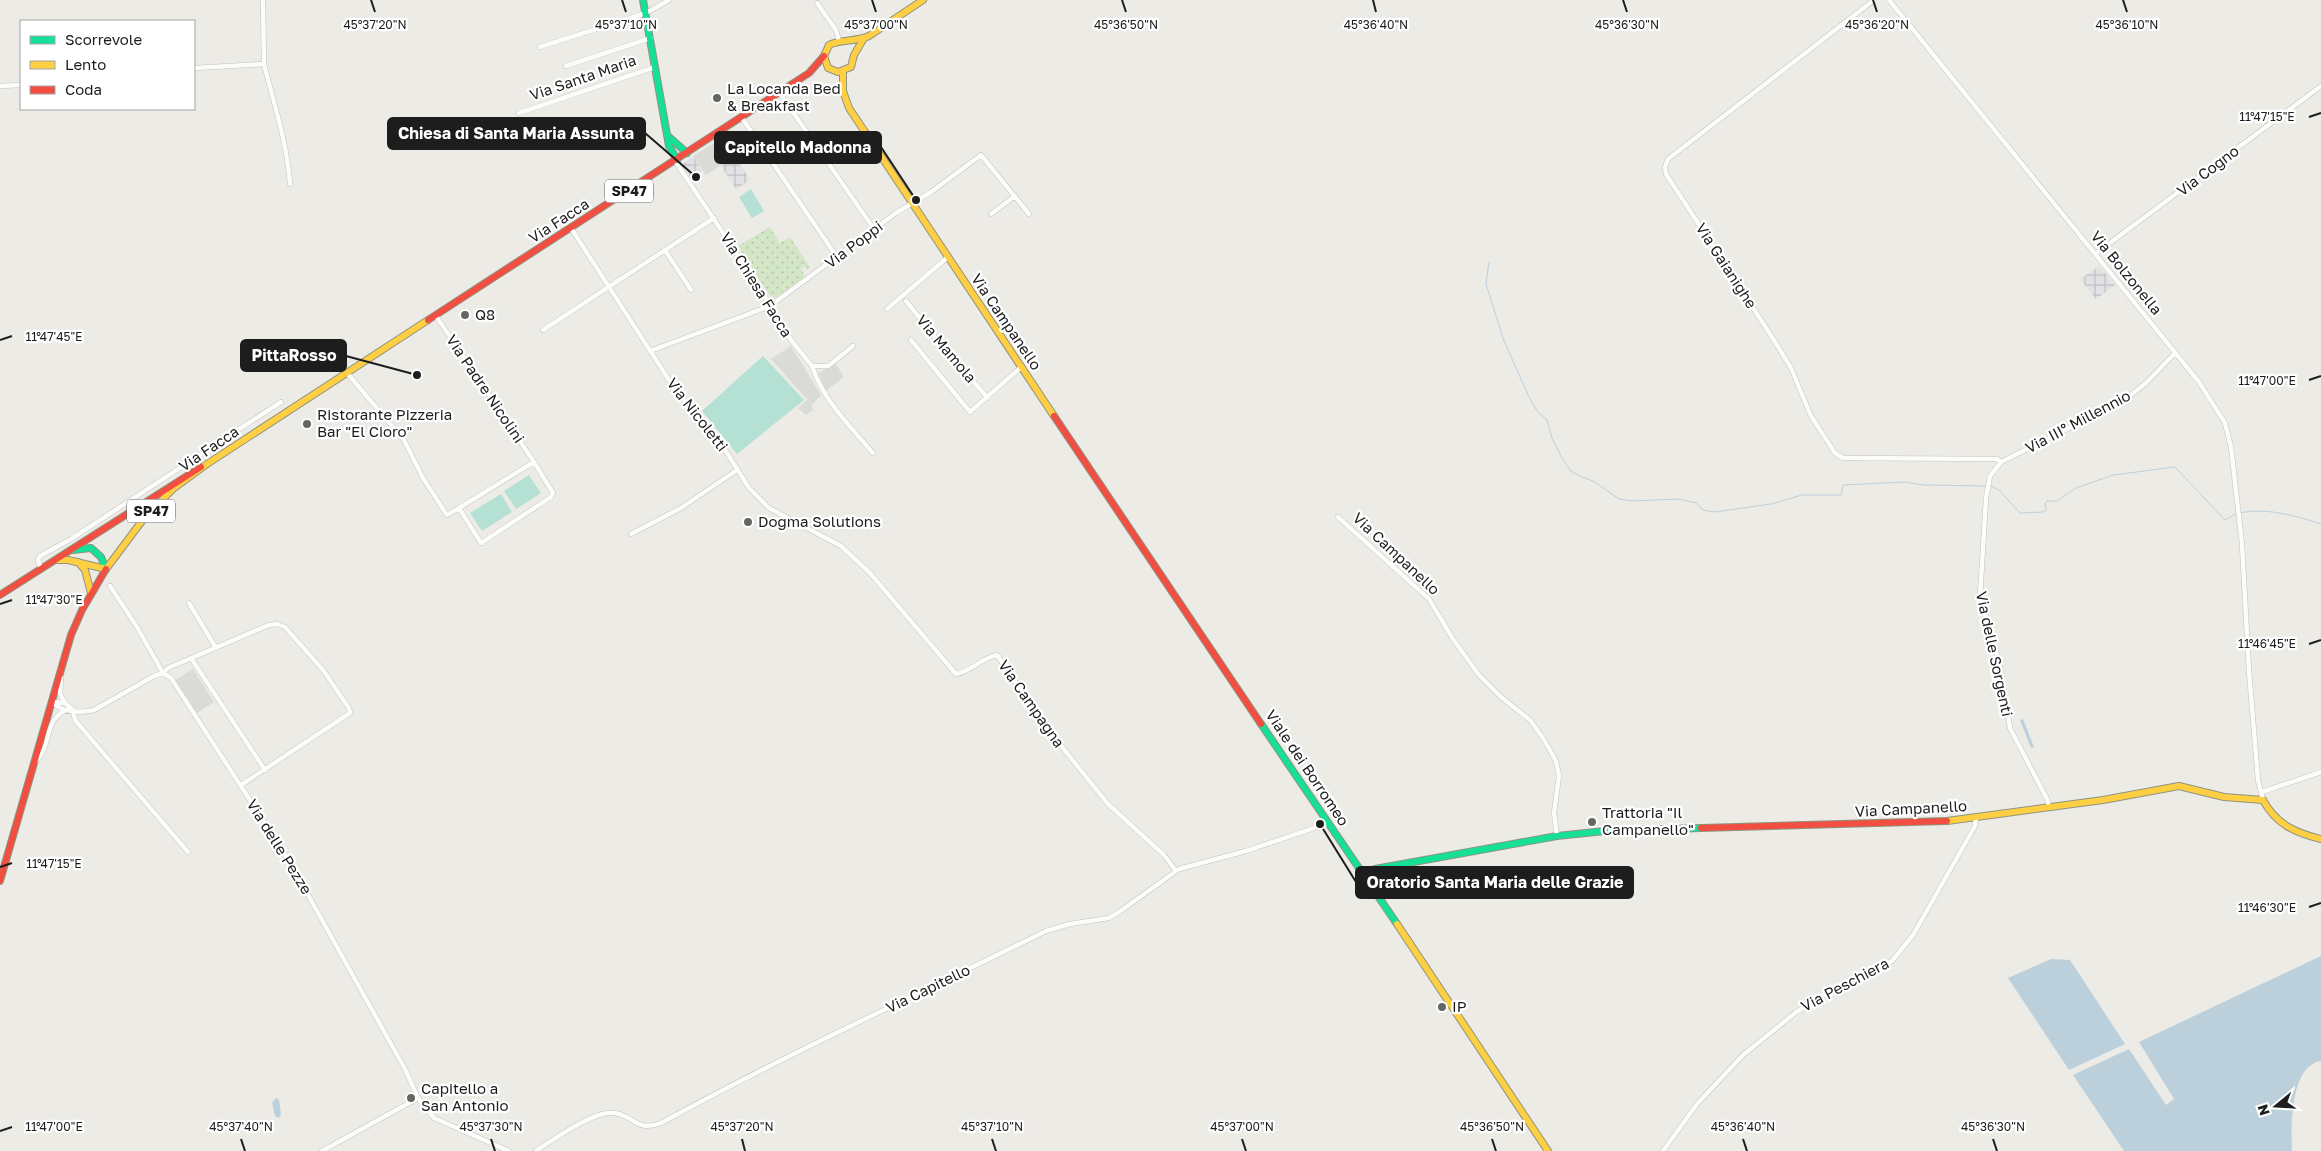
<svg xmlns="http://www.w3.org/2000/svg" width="2321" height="1151" viewBox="0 0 2321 1151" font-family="'Golos Text',sans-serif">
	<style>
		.grass { fill: url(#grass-dots) }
		.pitch { fill: #b5e0d4 }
		.parking { fill: #dadad7 }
		.plaza { fill: url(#plaza-grid) }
		.water { fill: #bcd0dc }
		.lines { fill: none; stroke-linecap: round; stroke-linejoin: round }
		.stream { stroke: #bcd0dc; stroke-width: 1 }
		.street-casing { stroke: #c3c2c0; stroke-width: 5.5 }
		.fast-casing { stroke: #8f9480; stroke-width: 8 }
		.slow-casing { stroke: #8f9480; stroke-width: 8 }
		.jam-casing { stroke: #8f9480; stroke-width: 8 }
		.street { stroke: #fcfcfb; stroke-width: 4.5 }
		.fast { stroke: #16e098; stroke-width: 6 }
		.slow { stroke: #ffcf43; stroke-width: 6 }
		.jam { stroke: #f24e42; stroke-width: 6 }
		.ticks { fill: none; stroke: #1d1d1d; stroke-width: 2 }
		.poi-dot { fill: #656563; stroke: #fff; stroke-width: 2 }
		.labels { text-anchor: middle; stroke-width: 4.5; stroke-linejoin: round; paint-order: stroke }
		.shield { fill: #fff; stroke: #616161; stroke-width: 1 }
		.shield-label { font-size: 14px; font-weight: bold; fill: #1d1d1d }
		.street-label { font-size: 15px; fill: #1d1d1d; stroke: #fff }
		.poi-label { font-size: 15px; fill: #1d1d1d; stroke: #fff; text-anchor: start }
		.ticks-label { font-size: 12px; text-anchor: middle; fill: #1d1d1d; stroke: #fff; stroke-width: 4.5; stroke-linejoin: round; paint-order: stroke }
		.leader { fill: none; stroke: #1d1d1d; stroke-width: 2 }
		.callout-dot { fill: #1d1d1d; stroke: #fff; stroke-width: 2 }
		.callout { fill: #1d1d1d; stroke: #1d1d1d; stroke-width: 2 }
		.callout-label { font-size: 16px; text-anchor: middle; font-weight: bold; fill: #fff }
	</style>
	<defs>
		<pattern id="grass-dots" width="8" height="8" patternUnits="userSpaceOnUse" patternTransform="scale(1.25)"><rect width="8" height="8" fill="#d3e7c7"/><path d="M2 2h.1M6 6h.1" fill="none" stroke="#b5c6aa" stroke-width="1.8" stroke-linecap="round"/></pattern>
		<pattern id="plaza-grid" width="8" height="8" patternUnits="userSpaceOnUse" patternTransform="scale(1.25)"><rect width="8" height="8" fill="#e2e1e4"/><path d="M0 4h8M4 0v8" fill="none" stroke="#c1c1c3"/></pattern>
	</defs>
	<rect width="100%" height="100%" fill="#ecebe6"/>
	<!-- grass -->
	<path class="grass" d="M770,227L780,243L790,237L810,267L807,269L805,266L801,269L805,277L773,299L771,298L738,246Z"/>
	<!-- pitch -->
	<path class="pitch" d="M751,189L764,211L752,218L739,197Z
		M763,356L804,400L737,454L702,411Z
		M529,475L541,493L516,509L504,491Z
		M501,494L512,512L482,531L470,513Z"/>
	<!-- parking -->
	<path class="parking" d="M726,136L738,154L706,175L693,156Z
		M791,346L821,395L811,406L813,410L806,415L798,408L808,399L805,397L771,359Z
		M836,364L844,377L826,391L818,373Z
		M193,669L214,702L197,713L175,680Z"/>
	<!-- plaza -->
	<path class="plaza" d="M735,157L750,180L736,189L721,166Z
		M690,158L695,159L702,171L691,179L683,164Z
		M2099,266L2115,285L2096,299L2080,279Z"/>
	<!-- water -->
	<path class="water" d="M2023,719L2034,747L2031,748L2020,720Z
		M2321,956V1061C2290,1065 2291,1127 2292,1151H2124L2073,1075L2129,1049L2166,1105L2174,1099L2139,1042Z
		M2051,959L2070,960L2125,1044L2069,1070L2008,978Z
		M276,1098L279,1100L281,1114L279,1118L275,1116L272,1103Z"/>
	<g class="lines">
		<!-- stream -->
		<path class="stream" d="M1489,262L1486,284L1504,341L1529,397L1537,411L1547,420L1552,438L1563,460L1571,471L1578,475L1595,482L1619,499L1632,501L1679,499L1696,503L1703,510L1715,512L1771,504L1802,495H1841L1843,485L1904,482L1924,485L1987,486
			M1991,486L1999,490L2020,513L2043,512L2046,510L2045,504L2047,501H2057L2076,488L2113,475L2175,467L2225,520L2236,514
			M2240,513C2265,507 2297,516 2321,524"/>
		<defs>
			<path id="street" d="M1874,0L1668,159L1665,167L1666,174L1772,337L1791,368L1811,416L1835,453L1843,458L1997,459L2001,462
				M1889,0L2199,382L2225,423L2231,447L2242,544L2249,671L2258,780L2263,800
				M817,3L836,30L839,41
				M540,47L646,13L669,0
				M264,64C274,104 287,143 290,184
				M566,66L651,38
				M194,68L264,64L263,0
				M0,86L21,85
				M779,92L874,229
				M519,113L655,67
				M742,118L837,257
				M675,161L754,279L791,340L812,366H828L853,346
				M991,214L1015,196
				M571,228L669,380L727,453L749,488L769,508L841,546L870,573L956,674C971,672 981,658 997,655L1046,727L1108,804L1164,855L1176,871
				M665,250L691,290
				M2095,254L2321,86
				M906,301L947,352L987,397
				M887,309L948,257
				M436,316L534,462L553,493L551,497L481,543L459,508L534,462
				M543,330L714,218
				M911,340L970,412L1021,367
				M650,351L770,306L896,213L931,192L981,155L1029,214
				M812,366C823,400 850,426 873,453
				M347,373L404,440L423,478L447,515L459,508
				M1338,517L1429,599L1453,639L1479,675L1501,697L1530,720L1543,738L1556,761L1559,776L1554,813L1557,836
				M631,534L681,508L737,470
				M41,569L38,560L40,556L71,539L281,402
				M110,586L137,627L163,673L171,678L288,859L405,1069L418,1098L434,1118L509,1151
				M189,603L216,648
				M191,658L265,770
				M61,678L60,694L65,703
				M53,702C61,713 82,713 94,710L154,676L163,673L168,668L269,625L277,624L285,627L323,670L349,708L350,713L241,785
				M53,702L65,703L73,710
				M73,710L75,720L188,852
				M36,761C53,745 42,722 66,710
				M2262,792L2321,772
				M2049,807L2047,799L2010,728L1999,661L1980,597L1986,498L1990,476L2001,462L2123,401L2146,383L2175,353
				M322,1151L418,1098
				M536,1151C552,1140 596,1109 615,1113C636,1117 636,1132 661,1123C787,1054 917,995 1046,931L1070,924L1109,918L1119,912L1179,869L1246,851L1329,823
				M1663,1151L1697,1104L1743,1055L1795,1013L1827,993L1892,961L1913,935L1975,826L1976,818"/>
			<path id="fast" d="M643,0L669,146L677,160
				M669,137L687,153
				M73,550L91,548L101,557L106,569
				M1261,724L1397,924
				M1364,874L1375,869L1557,836L1605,831L1701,828"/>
			<path id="slow" d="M864,38L854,55L851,67L838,72L828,68L824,56L829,45C841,39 856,42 869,36L923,0
				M843,72V91L849,108L1054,416
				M57,560H68L106,569
				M78,562L85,570L91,593
				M106,569L145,517L174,488L207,464L428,320
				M1947,821L2103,800L2179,786L2224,797L2263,800C2276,824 2295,833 2321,839
				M1397,924L1548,1151"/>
			<path id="jam" d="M428,320L809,73L824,56
				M1054,416L1261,724
				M0,595L201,467
				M1701,828L1947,821
				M0,881L71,635L82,610L106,569"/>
		</defs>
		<!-- street casing -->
		<use href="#street" class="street-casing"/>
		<!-- fast casing -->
		<use href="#fast" class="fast-casing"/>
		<!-- slow casing -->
		<use href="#slow" class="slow-casing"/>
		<!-- jam casing -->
		<use href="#jam" class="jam-casing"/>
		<!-- street -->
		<use href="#street" class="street"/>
		<!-- fast -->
		<use href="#fast" class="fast"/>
		<!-- slow -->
		<use href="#slow" class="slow"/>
		<!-- jam -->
		<use href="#jam" class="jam"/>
	</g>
	<!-- ticks -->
	<path class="ticks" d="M371,0L375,12M622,0L626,12M872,0L876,12M1122,0L1126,12M1373,0L1376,12M1623,0L1627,12M1873,0L1877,12M2123,0L2127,12M2309,117L2321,113M0,340L12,336M2309,380L2321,376M0,604L12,600M2309,644L2321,640M0,867L12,863M2309,907L2321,903M0,1131L12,1127M241,1139L245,1151M491,1139L495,1151M742,1139L745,1151M992,1139L996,1151M1242,1139L1246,1151M1492,1139L1496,1151M1743,1139L1747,1151M1993,1139L1997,1151"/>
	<!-- markers -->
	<g class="poi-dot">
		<circle cx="717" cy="98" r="5"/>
		<circle cx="465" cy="315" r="5"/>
		<circle cx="307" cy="424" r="5"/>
		<circle cx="748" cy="522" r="5"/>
		<circle cx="1592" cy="822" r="5"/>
		<circle cx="1442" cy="1007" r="5"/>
		<circle cx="411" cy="1098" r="5"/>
	</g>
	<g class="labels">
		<!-- shield labels -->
		<g class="shield">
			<rect x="605" y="179.5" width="48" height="23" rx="4"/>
			<rect x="127" y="499.5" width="48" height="23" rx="4"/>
		</g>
		<g class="shield-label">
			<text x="629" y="196">SP47</text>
			<text x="151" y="516">SP47</text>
		</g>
		<!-- street labels -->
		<g class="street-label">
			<text transform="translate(583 78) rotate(-19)" y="5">Via Santa Maria</text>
			<text transform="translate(2208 171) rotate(-37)" y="5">Via Cogno</text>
			<text transform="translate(559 221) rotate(-33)" y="5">Via Facca</text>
			<text transform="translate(854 245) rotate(-37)" y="5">Via Poppi</text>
			<text transform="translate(1726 266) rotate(57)" y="5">Via Gaianighe</text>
			<text transform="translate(2126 273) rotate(51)" y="5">Via Bolzonella</text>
			<text transform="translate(756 285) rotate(58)" y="5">Via Chiesa Facca</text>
			<text transform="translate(1006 322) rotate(56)" y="5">Via Campanello</text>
			<text transform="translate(946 349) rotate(50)" y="5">Via Mamola</text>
			<text transform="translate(485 389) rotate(56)" y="5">Via Padre Nicolini</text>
			<text transform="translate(697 415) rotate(52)" y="5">Via Nicoletti</text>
			<text transform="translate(2078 422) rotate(-28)" y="5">Via III° Millennio</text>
			<text transform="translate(209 449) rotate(-34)" y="5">Via Facca</text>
			<text transform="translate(1396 554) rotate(43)" y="5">Via Campanello</text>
			<text transform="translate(1994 654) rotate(78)" y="5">Via delle Sorgenti</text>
			<text transform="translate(1031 704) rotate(55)" y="5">Via Campagna</text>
			<text transform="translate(1307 768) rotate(56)" y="5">Viale dei Borromeo</text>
			<text transform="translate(1911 809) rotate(-3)" y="5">Via Campanello</text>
			<text transform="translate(279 847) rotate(58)" y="5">Via delle Pezze</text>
			<text transform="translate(1845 985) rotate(-28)" y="5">Via Peschiera</text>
			<text transform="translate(928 989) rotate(-26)" y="5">Via Capitello</text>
		</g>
		<!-- poi labels -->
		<g class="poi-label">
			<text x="727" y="94">La Locanda Bed<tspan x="727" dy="17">&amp; Breakfast</tspan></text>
			<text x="475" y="320">Q8</text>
			<text x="317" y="420">Ristorante Pizzeria<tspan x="317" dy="17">Bar "El Cioro"</tspan></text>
			<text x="758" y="527">Dogma Solutions</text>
			<text x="1602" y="818">Trattoria "Il<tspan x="1602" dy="17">Campanello"</tspan></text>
			<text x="1452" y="1012">IP</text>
			<text x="421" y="1094">Capitello a<tspan x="421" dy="17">San Antonio</tspan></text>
		</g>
	</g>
	<g class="ticks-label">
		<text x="375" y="29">45°37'20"N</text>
		<text x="626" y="29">45°37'10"N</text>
		<text x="876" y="29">45°37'00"N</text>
		<text x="1126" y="29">45°36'50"N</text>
		<text x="1376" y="29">45°36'40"N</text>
		<text x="1627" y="29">45°36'30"N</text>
		<text x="1877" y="29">45°36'20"N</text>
		<text x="2127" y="29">45°36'10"N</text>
		<text x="2267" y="121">11°47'15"E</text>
		<text x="54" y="341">11°47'45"E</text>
		<text x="2267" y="385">11°47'00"E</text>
		<text x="54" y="604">11°47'30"E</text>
		<text x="2267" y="648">11°46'45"E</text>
		<text x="54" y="868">11°47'15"E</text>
		<text x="2267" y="912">11°46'30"E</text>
		<text x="241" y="1131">45°37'40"N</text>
		<text x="491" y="1131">45°37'30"N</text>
		<text x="742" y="1131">45°37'20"N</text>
		<text x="992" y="1131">45°37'10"N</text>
		<text x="1242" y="1131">45°37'00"N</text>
		<text x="1492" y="1131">45°36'50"N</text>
		<text x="1743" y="1131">45°36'40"N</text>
		<text x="1993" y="1131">45°36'30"N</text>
		<text x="54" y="1131">11°47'00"E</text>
	</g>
	<!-- callouts -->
	<path class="leader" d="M696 177L645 133M916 200L881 147M417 375L346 356M1320 824L1356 882"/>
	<g class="callout-dot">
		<circle cx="696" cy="177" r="5"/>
		<circle cx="916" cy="200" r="5"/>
		<circle cx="417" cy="375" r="5"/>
		<circle cx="1320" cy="824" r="5"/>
	</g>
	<g class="callout">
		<rect x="388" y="118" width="257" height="31" rx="5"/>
		<rect x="715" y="132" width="166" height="31" rx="5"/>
		<rect x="241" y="340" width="105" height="31" rx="5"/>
		<rect x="1356" y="867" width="277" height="31" rx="5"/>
	</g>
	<g class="callout-label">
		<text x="516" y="139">Chiesa di Santa Maria Assunta</text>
		<text x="798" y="153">Capitello Madonna</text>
		<text x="294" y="361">PittaRosso</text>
		<text x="1495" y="888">Oratorio Santa Maria delle Grazie</text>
	</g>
	<!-- legend -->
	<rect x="20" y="20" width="175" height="90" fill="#ffffff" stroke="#a5a5a5"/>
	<rect x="30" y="36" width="25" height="8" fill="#16e098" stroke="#a5a5a5"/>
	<text x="65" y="45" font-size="15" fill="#1d1d1d">Scorrevole</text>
	<rect x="30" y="61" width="25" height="8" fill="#ffcf43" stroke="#a5a5a5"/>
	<text x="65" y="70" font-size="15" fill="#1d1d1d">Lento</text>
	<rect x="30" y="86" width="25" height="8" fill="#f24e42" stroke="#a5a5a5"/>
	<text x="65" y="95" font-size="15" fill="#1d1d1d">Coda</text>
	<!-- north arrow -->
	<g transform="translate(2276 1106) rotate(252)" stroke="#ffffff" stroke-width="4" paint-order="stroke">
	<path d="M0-4L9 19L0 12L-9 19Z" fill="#1d1d1d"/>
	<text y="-8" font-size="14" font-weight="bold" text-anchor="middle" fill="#1d1d1d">N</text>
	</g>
</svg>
